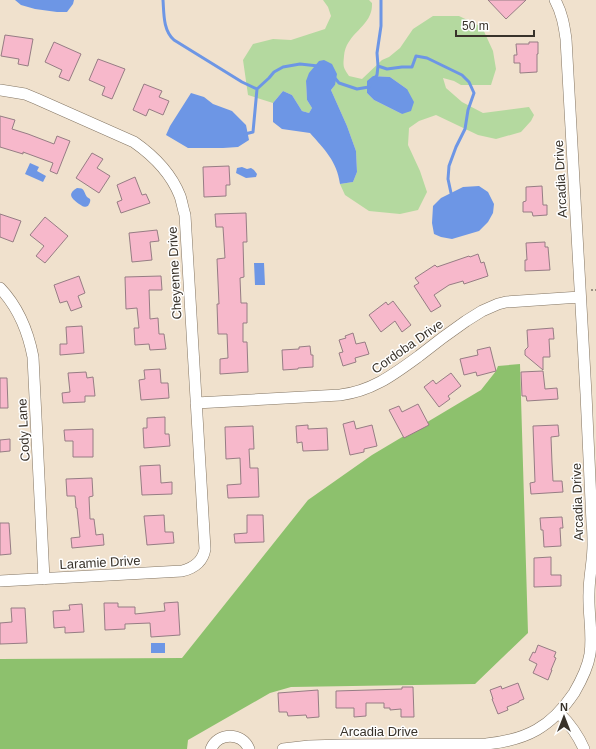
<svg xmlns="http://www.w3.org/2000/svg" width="596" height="749" viewBox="0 0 596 749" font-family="Arial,sans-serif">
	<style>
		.green { fill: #b4d99f; fill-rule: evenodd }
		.forest { fill: #8dc16d }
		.water { fill: #6d96e5 }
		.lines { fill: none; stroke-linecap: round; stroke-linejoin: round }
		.stream { stroke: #6d96e5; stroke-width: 3 }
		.building { fill: #f7b8cb; stroke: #967d84 }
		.minor-casing { stroke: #837563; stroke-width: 12 }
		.path { stroke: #9c9183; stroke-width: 2; stroke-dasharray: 2 2; stroke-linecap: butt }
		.minor { stroke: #fff; stroke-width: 11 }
		.labels { text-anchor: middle; stroke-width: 3; stroke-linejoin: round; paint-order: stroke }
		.street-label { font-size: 13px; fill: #38322a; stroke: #fff }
	</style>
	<rect width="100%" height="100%" fill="#f0e1cd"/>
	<!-- green -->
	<path class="green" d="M323,0H369L372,3C372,5 372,9 371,12C366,29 346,35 344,56C343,67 343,67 349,76L362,79L382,60L389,57L400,48L413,29L433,16H459L482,27L493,51L496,69L491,85H461L454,81L443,78L446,88L462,102L483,113L529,107L534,115L531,121L521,132L496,139L478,135L436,115L419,121L409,128L408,145L420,171L427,192L418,210L400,214L369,211L345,195L340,184L353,182L357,172L356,151L347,126L331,90L335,85L306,81L307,100L312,108L309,113L302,111L292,95L283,91L273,103L248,95L243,60L253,44L273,39L291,40L325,29L331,16L328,7ZM373,76L390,77L407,89L402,114L374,100L367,93Z"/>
	<!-- forest -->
	<path class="forest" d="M520,364L528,633L475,684L291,687L270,693L188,740L187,749H0V659L182,658L308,500L372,455L481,390L496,371L498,366Z"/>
	<!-- water -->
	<path class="water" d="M15,0H74L73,4L67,12H57L35,9L21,5Z
		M324,60L332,64L337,74L335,85L331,90L347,126L356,151L357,172L353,182L340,184C337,161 324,149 310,133L282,129L273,122V103L283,91L292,95L302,111L309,113L312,108L307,100L306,81L309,73L319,61Z
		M373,76L390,77L407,89L414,102L411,111L402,114L374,100L367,93V81Z
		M191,93L204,97L213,104L232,111L246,125L249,140L238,147L223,148H188L166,135L170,126Z
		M30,163L39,167L37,171L46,176L43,182L25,174Z
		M242,167L247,169L251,168L254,170L257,174L256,177L246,178L236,173L237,168Z
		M479,186L488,192L494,204L493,213L488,222L479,231L452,239L441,237L434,234L432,223L433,206L441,198L463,187Z
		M77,188C85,188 83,191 87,197C88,198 89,198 90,199C91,202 89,204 88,206C83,208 83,206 79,204C71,198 67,194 77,188Z
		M254,263H264L265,285H255Z
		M151,643H165V653H151Z"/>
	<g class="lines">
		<!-- stream -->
		<path class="stream" d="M163,0C164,14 163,30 174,40L242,82L257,89
			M378,66L387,69L402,67H412L416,56L427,58L462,75L469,82L474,93L468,110L465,129L456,147L449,166L448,179L451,193
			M334,77L339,83L357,89L369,87L370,85
			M374,79L377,75L378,66L377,53L381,26V0
			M245,134L253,132L257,89L269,78L274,72L283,67L300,64L318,66"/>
	</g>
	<!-- building -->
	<path class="building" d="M488,0H526L506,19Z
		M5,35L33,39L28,66L18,64L19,59L1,56Z
		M54,42L81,54L69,81L59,77L62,70L45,62Z
		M529,42H538V54H537V72L520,73V63H514V55H517L516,44H529Z
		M98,59L125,69L112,99L102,95L105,87L89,80Z
		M144,84L162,91L159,97L169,101L163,115L149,109L146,116L133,110Z
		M0,116L15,120L12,129L28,134L54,144L57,136L70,141L57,174L50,171L53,163L23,152V154L0,147Z
		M92,153L103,159L97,168L110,176L99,193L76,178Z
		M229,166L230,185H226V196L204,197L203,167Z
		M135,177L142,195L146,194L150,203L121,213L117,202L122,200L117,185Z
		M542,186L543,205H547V215L533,216L532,212H523V202L526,201V187Z
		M246,213L247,242H243L244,277L240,278L241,303H247V323H243V342H247L248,372L220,374V359L228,358L227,334H218L217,304H219L217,259L225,258L223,227H216L215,214Z
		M0,214L21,221L13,242L0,237Z
		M45,217L68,236L45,263L36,256L44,246L30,235Z
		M157,230L159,241L150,242L152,260L132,262L129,233Z
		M545,242V247H548L550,270L525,271V260H527L526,243Z
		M478,254L481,263L484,262L488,276L464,284L463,281L449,285L434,295L441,306L431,312L414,286L419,283L415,278L435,265L437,267L469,256L470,257Z
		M79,276L85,293L78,296L82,307L71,311L67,301L60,303L54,285Z
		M161,276L162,290H149L150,319L158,318L159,334H164L166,349L150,350L149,344L135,345L134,328H139L137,308L126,309L125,277Z
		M393,301L411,325L402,332L395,321L381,332L369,315L386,302L388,305Z
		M82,326L84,353L60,355V344H67L66,327Z
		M553,328L554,339H549L550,357H543V370L525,355V350L528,347L527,330Z
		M353,333L356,344L365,342L369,354L355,358L356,362L343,366L339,353L343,352L339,340L346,338L345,336Z
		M310,346L311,355H313V367L298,368V369L283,370L282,350L299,349V347Z
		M490,347L496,371L477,376L476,372L464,375L460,359L478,355L477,350Z
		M160,369L161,383H168L169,398L141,400L139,380L145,379L144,370Z
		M543,371L545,389L557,388L558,399L527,401L526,396H522L521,372Z
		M86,372L87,378L93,377L95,396H85V402L63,403L62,393L70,392L68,373Z
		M451,373L461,386L448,396L450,399L439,407L424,387L433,380L436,384Z
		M0,378H7L8,408H0Z
		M418,404L429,425L404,438L389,410L399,406L402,412Z
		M165,417V434H169L170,446L144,448L143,428H147V418Z
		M354,421L356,429L372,425L377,446L364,449V452L350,455L343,424Z
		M308,425V429L327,428L328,450L303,451L302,442L297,443L296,426Z
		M558,425L559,436L551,437L552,463L553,481H562L563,492L531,494L530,483L535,482L533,426Z
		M253,426L254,449H249L250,468H258L259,497L228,498L227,485L241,484L240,458L226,459L225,427Z
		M93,429V457H73V441H65L64,430Z
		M10,439V451L0,452V440Z
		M160,465L161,483L172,482V494L142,495L140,466Z
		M92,478L93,496L89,497L90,519H94L96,535L103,534L104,545L72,548L71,538L80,537L77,508H76L75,496H67L66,479Z
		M164,515L165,532H173L174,543L147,545L144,516Z
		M247,515H263L264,542L235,543L234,534L247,533Z
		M562,517L563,528H560L561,546L544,547L543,530H541L540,518Z
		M0,523H9L11,554L0,555Z
		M551,557V575H561V586L534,587V558Z
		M178,602L180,635L151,637L150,623L125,624V629L105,630L104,603H118V607H135V614L165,611L164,603Z
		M82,604L84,632L65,633V627L54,628L53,611L70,610L69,605Z
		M11,608H25L27,643L0,644V623L12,622Z
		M538,645L556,652L554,657L556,658L551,670H552L548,680L533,673L537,664L529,660L533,652L535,653Z
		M518,683L524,699L519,701V702L507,707L508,710L498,714L492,699H493L490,690L501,686L502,689Z
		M402,687H413L414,717H401V709L390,710V708H384V703H366V716L354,717V708H336V691L402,689Z
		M318,690L319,717L307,718L306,715L288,716L287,712H279L278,693Z"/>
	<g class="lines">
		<defs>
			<path id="minor" d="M0,90L25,94L37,99L134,142C154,156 171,173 180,196C182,202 183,209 185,215L205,549C203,561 194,568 182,571L0,581
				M0,288C19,308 28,331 33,357L44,579
				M196,403L340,395C372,391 393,375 419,356C434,344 450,332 466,321L482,311L498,304L506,302L580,297
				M559,713C570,724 578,735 584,749
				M211,749C218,732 242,732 249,749
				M283,749L309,746L342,745L486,744C527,740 551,727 574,693C581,681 588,667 590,654C593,633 588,613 589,593C589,577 593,561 593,545C593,538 593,530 592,523L586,394L566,39C564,25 562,13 555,0"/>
		</defs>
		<!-- minor casing -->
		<use href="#minor" class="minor-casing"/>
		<!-- path -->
		<path class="path" d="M591,290H596"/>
		<!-- minor -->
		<use href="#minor" class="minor"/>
	</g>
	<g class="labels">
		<!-- street labels -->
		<g class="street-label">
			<text transform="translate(560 179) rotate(-93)" y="5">Arcadia Drive</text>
			<text transform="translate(174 273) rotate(-93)" y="5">Cheyenne Drive</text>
			<text transform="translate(407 346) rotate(-35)" y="5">Cordoba Drive</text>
			<text transform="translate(23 430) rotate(-93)" y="5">Cody Lane</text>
			<text transform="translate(577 502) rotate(-92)" y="5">Arcadia Drive</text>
			<text transform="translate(100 562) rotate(-3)" y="5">Laramie Drive</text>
			<text x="379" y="736">Arcadia Drive</text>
		</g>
	</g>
	<!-- north arrow -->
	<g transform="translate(564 717)" stroke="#ffffff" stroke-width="3" paint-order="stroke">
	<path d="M0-3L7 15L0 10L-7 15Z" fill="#38322a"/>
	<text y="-6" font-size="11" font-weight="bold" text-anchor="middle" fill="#38322a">N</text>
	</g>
	<!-- scale -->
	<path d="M456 30v6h78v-6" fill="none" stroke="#38322a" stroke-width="2"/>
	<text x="462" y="30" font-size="12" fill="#38322a" stroke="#ffffff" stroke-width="3" paint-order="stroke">50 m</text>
</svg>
